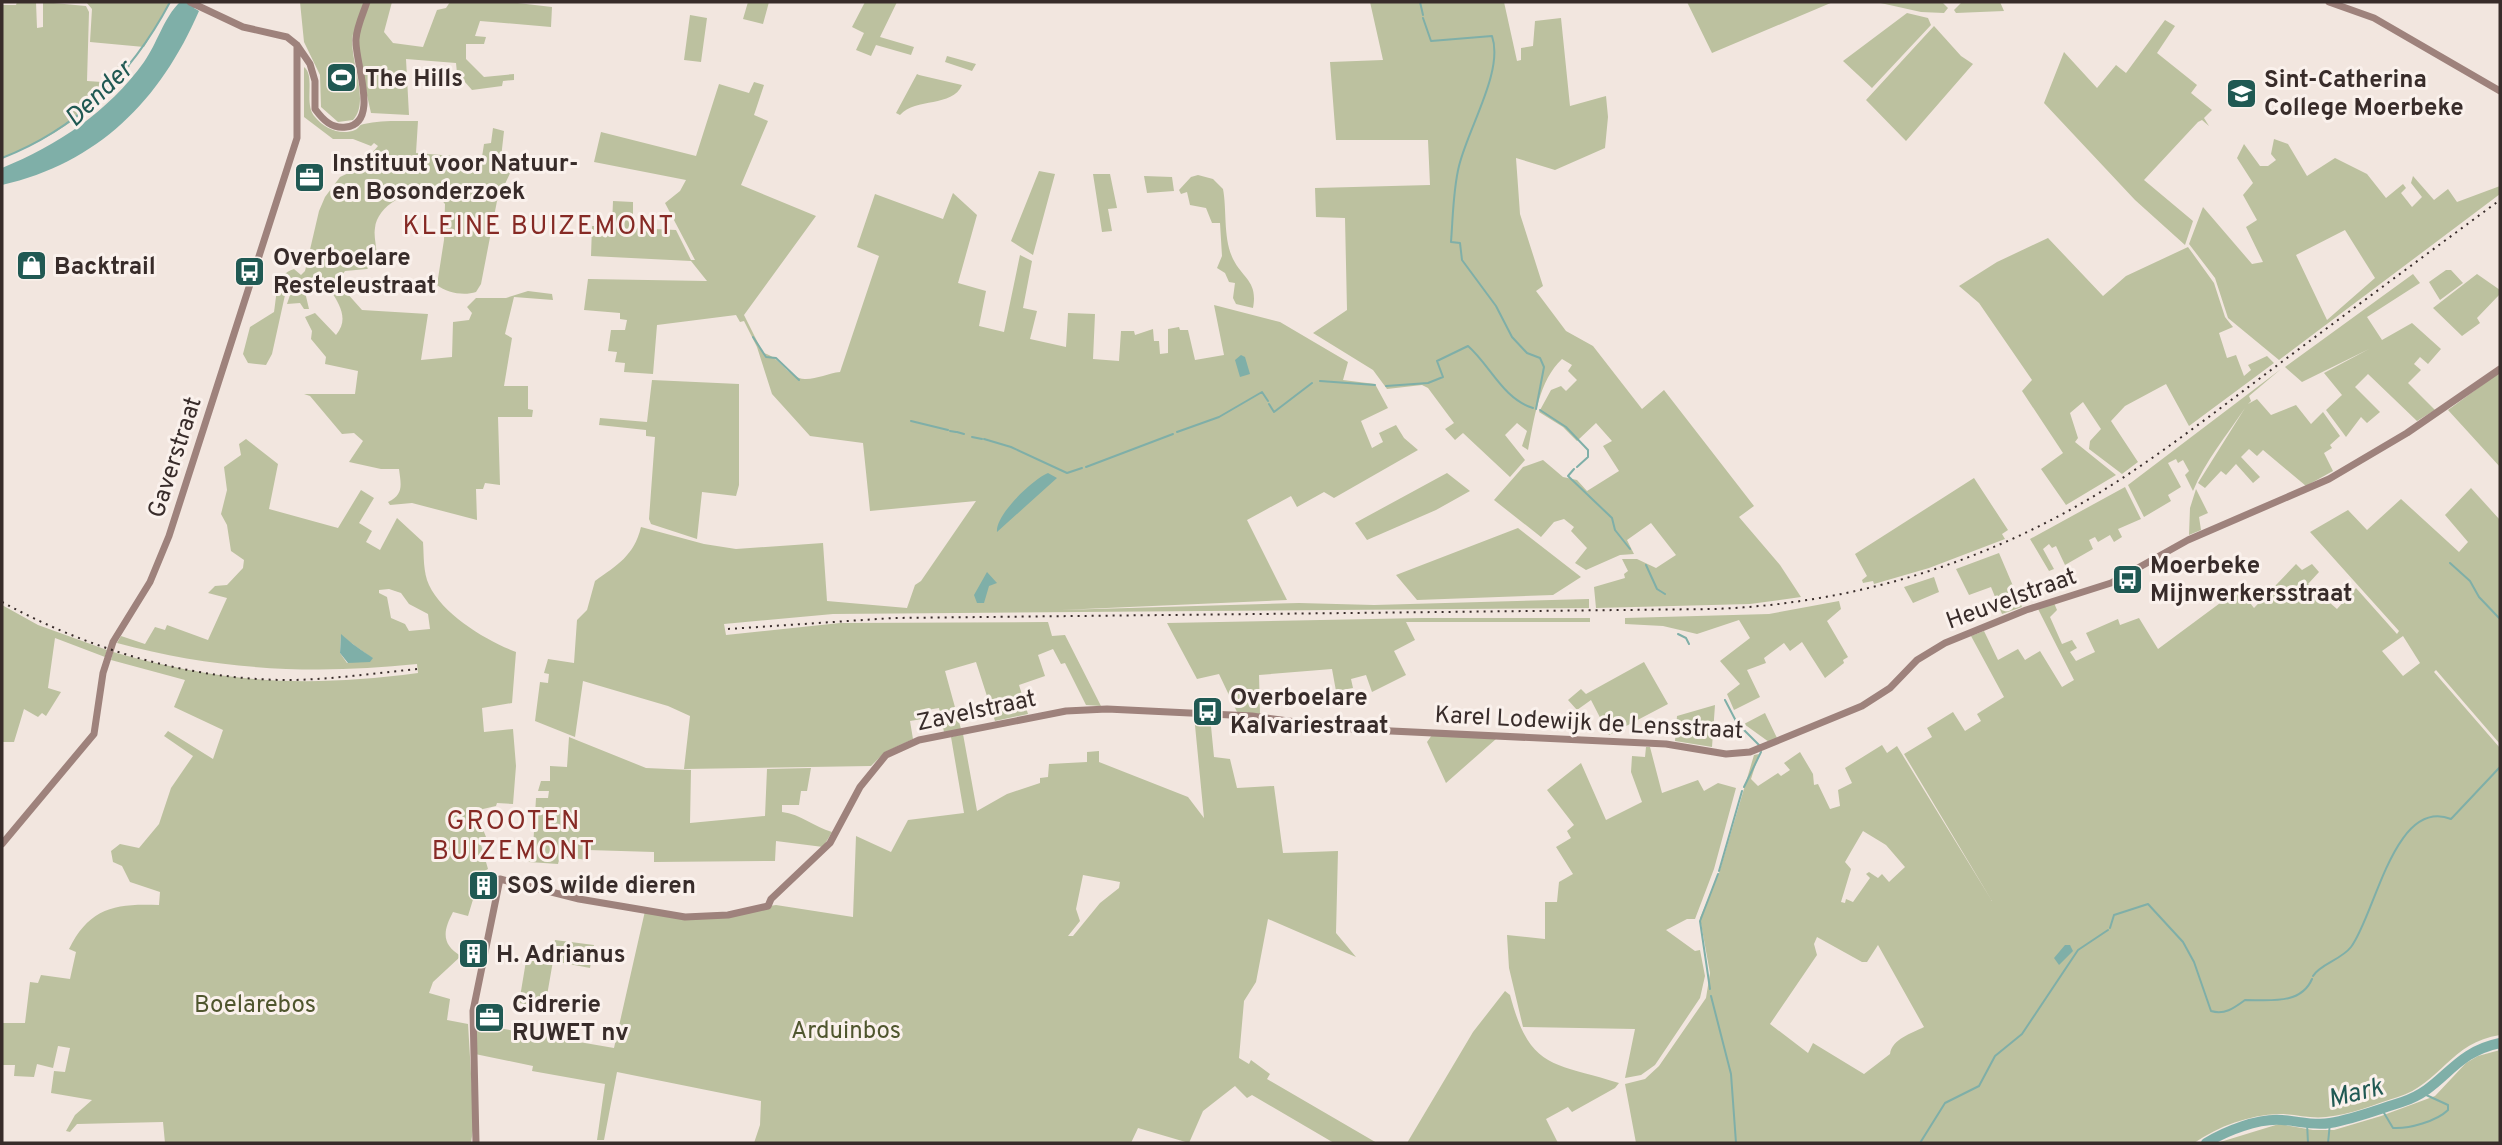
<svg xmlns="http://www.w3.org/2000/svg" width="2502" height="1145" viewBox="0 0 2502 1145" font-family="Overpass,sans-serif">
	<style>
		.green { fill: #bcc19f; fill-rule: evenodd }
		.water { fill: #7fafa8 }
		.lines { fill: none; stroke-linecap: round; stroke-linejoin: round }
		.stream { stroke: #7fafa8; stroke-width: 2 }
		.river { stroke: #7fafa8; stroke-width: 10 }
		.secondary { stroke: #9e827c; stroke-width: 7 }
		.rail { stroke: #382c2a; stroke-width: 2; stroke-dasharray: 2 5; stroke-linecap: butt }
		.labels { text-anchor: middle; stroke-width: 6; stroke-linejoin: round; paint-order: stroke }
		.poi-label { font-size: 24px; font-weight: bold; fill: #382c2a; stroke: #faf1ec; text-anchor: start }
		.street-label { font-size: 24px; fill: #382c2a; stroke: #faf1ec }
		.park-label { font-size: 24px; fill: #4f562e; stroke: #faf1ec }
		.water-label { font-size: 26px; font-style: italic; fill: #205953; stroke: #faf1ec }
		.neighbourhood-label { font-size: 26px; letter-spacing: 2px; fill: #862a25; stroke: #faf1ec }
	</style>
	<rect width="100%" height="100%" fill="#f2e6df"/>
	<!-- green -->
	<path class="green" d="M17,2H36L37,28L43,27V2L86,6L89,12L87,81L102,82L104,75H113L118,66H130C98,109 51,139 2,158V5H16Z
		M86,2H170L144,47L90,42L92,9Z
		M300,2H392L384,32L393,43L423,47L437,10L446,8L450,2H509L552,7L551,27L480,21L475,36L486,37L484,44H466V59L484,77L514,74V80L503,81L502,86L472,90L457,73L456,63L406,59L409,115L371,113L353,34C348,59 371,101 353,120L338,122L321,107L320,75L304,42Z
		M748,2H769L763,24L743,19Z
		M865,2H897L880,37L914,47L911,55L876,45L871,56L856,50L864,33L852,27Z
		M1370,2H1504L1517,61L1521,60V48L1533,46L1535,21L1561,18L1570,106L1606,96L1608,117L1605,148L1555,170L1516,158L1520,214L1543,286L1536,291L1566,331L1593,346L1642,409L1664,390L1754,506L1739,517L1780,565L1801,597L1750,604L1596,608L1594,587L1625,578L1624,574L1628,571L1622,559H1637L1656,568L1676,555L1651,523L1627,540L1634,554L1620,555L1586,570L1575,563L1587,548L1571,531L1574,527L1564,519L1554,522L1541,537L1494,500L1523,467L1543,460L1563,477L1577,480L1587,491L1619,471L1603,446L1612,441L1596,423L1577,441L1563,427L1539,412L1551,390L1561,386L1566,391L1577,380L1568,371L1572,365L1562,359C1539,380 1534,420 1528,450L1522,446L1527,431L1517,423L1505,435L1525,460L1510,477L1463,433L1455,440L1445,429L1454,423L1428,388L1422,385L1387,389L1373,370L1313,333L1347,310L1345,218L1316,217L1315,188L1430,185L1428,140H1336L1330,62L1383,60Z
		M1687,2H1833L1712,53Z
		M1876,2H1942L1948,8L1944,13L1921,12Z
		M1962,2H2000L2004,11L1956,13L1954,10Z
		M1907,13L1928,18L1931,25L1872,88L1843,61Z
		M690,15L707,18L701,62L684,60Z
		M2165,20L2175,26L2157,53L2197,85L2191,93L2212,110L2204,118L2209,126L2202,120L2198,122L2144,180L2193,221L2185,245L2135,200L2044,103L2064,52L2097,88L2116,65L2126,73Z
		M1934,26L1961,56L1973,64L1906,141L1866,100Z
		M947,56L976,64L972,71L945,62Z
		M304,67C316,76 303,104 315,117C324,128 340,136 355,130C360,128 358,125 364,124C380,120 401,121 418,121L416,153L454,156L475,174L480,170L484,144L491,143L493,128L504,131L500,167L511,171L497,201L481,284L476,292C464,296 447,293 437,285L444,240L445,204L432,189C411,188 377,205 375,228C373,239 379,251 375,262L367,269L345,271L339,279H345L346,292L362,310L428,314L421,360L452,357L453,322L469,320L472,313L467,307L476,298H506L528,291L552,294L553,300L514,297L505,334L512,338L504,386H528V409L533,410L532,417H498L500,485L485,483L483,489H476L477,520L412,503L390,505L388,502C404,494 401,485 399,469H381L349,462L363,441L354,433L342,434L310,396L304,394H355L358,371L325,364L326,357L311,339L312,331L305,317L315,313L336,335C349,320 340,305 331,291L327,292L324,288L305,292L309,309H304L300,303L287,304L292,289L287,286L272,354L266,365L248,363L243,354L250,327L274,312C277,296 275,274 294,269L301,275L305,271L319,211L325,197L340,177L359,168L378,146L374,143L371,146L353,139H333L304,117Z
		M917,74L919,75L962,85C952,108 916,97 900,115L896,113Z
		M754,82L764,85L754,115L768,121L741,185L816,216L744,315L763,353C780,356 789,380 806,379C817,379 829,373 840,372L879,256L857,247L875,194L943,219L953,193L977,215L958,283L986,291L979,326L1004,332L1020,255L1032,261L1023,308L1037,311L1030,339L1066,347L1068,313L1095,314L1093,359L1119,361L1121,331H1134L1135,335L1153,329L1154,341H1159L1160,354L1168,353V329L1179,327L1180,330H1188L1195,360L1224,355L1214,305L1280,322L1348,362L1343,380L1375,384L1388,408L1361,421L1372,448L1383,442L1379,433L1396,425L1404,438L1418,450L1334,498L1324,492L1297,507L1291,496L1247,520L1287,600L1061,610L1299,603L1374,605L1589,599V608L833,614L724,624L726,635L840,623L1048,622L1052,636L1065,635L1101,706L1086,705L1065,663L1061,664L1053,649L1038,655L1045,676L1019,685L1028,714L995,721L976,662L945,671L961,729L944,732L939,708L927,710L928,718L910,721L913,739L885,752L871,766L684,769L690,716L668,706L583,681L575,737L535,721L540,682L548,683L549,674L544,673L548,659L574,663L577,620L587,610L595,581C617,565 634,556 641,527L704,544L736,549L823,543L827,601L907,608L915,585L921,581L976,501L870,511L863,443L810,436L772,394L757,347L744,321L740,322L736,315L657,325L653,374L624,372L625,363L615,362L617,352L608,351L611,330H625L627,320L620,319V313L584,310L588,279L707,281L691,261L591,256L592,226H612L613,201L633,202V228L676,230L691,260H695L665,203L680,191L686,180L594,162L601,132L696,156L719,84L749,93Z
		M2274,139L2288,144L2307,176L2335,158L2367,174L2386,198L2403,184L2406,188L2401,193L2412,207L2422,197L2411,183L2413,176L2434,200L2448,189L2457,202L2500,186V194L2279,360L2228,318L2215,278L2189,244L2203,207L2252,264L2263,262L2246,227L2257,220L2243,195L2253,183L2237,158L2244,144L2260,166H2268L2276,160L2271,154ZM2345,230L2375,278L2327,320L2296,255Z
		M1039,171L1055,174L1033,255L1011,241Z
		M1093,174H1110L1117,208L1108,209L1112,231L1102,232Z
		M1198,175L1213,179L1223,189C1227,210 1223,238 1233,259C1243,279 1258,281 1253,308L1236,304L1233,298L1235,283L1229,282L1225,273L1217,268L1222,256L1220,223H1212L1206,208L1190,205L1187,192L1181,194L1179,190L1191,177Z
		M1144,176L1172,177L1174,191L1147,193Z
		M2048,238L2103,296L2126,276L2188,247L2214,283L2225,317L2233,327L2219,333L2227,358L2236,355L2244,376L2251,370L2248,365L2267,356L2274,363L2189,426L2166,384L2125,406L2111,421L2138,462L2122,474L2089,449L2090,441L2101,429L2083,402L2070,413L2078,438L2075,442L2116,475L2066,505L2041,469L2063,453L2022,391L2032,380L1979,303L1959,286L1997,262Z
		M2446,270H2451L2463,283L2440,300L2429,282Z
		M2413,274L2420,283L2367,317L2382,340L2412,323L2441,349L2428,364L2420,357L2414,364L2421,370L2408,383L2435,410L2417,421L2368,374L2355,387L2380,412L2367,423L2361,417L2346,437L2326,410L2342,395L2324,373L2369,349L2302,382L2285,367Z
		M2477,274L2500,290V294L2477,318L2480,323L2462,336L2433,308Z
		M2281,369L2249,396L2251,401L2248,404L2257,399L2271,415L2296,405L2311,424L2323,412L2340,436L2330,445L2332,448L2324,453L2333,471L2306,486L2263,450L2257,456L2249,449L2241,457L2260,477L2253,483L2236,464L2226,475L2221,471L2205,488L2198,483L2245,408C2227,435 2205,461 2193,491L2185,475L2189,471L2183,460L2178,463L2176,459L2168,463L2181,487L2168,495L2171,501L2144,517L2128,485Z
		M2500,372V467L2448,410Z
		M652,380L739,384V485L736,496L702,492L697,539L651,524L649,519L655,437L646,436V430L599,425L600,418L647,422Z
		M246,439L278,464L269,509L338,528L361,490L374,498L359,523L372,531L366,542L380,550L397,518L423,542C424,556 423,572 429,585C443,615 487,641 516,652L512,703L482,708L484,732L513,729L516,766L513,804L497,803L496,806L483,809L479,819L486,837L480,841L488,869L481,873L468,916L453,912C443,931 441,944 461,956L433,982L429,993L450,999L447,1020L468,1024L474,1123L471,1143H165L163,1122L77,1124L70,1132L66,1131L75,1115L92,1100L51,1093L54,1071L65,1072L70,1048L58,1046L53,1068L37,1064L34,1077L14,1076L15,1065H2V1023H25L30,982L38,983L41,975L70,979L76,952L69,949C89,908 115,903 159,905L160,892L130,882L122,866L113,862L111,851L120,844L139,848L159,824L171,788L193,756L164,736L168,731L213,759L223,730L174,707L185,680L111,660L113,652C224,683 304,688 418,673L417,664C314,675 217,670 117,643L121,636L145,644L155,627L165,630L167,625L208,640L227,598L208,593L215,586L227,585L243,568L244,560L231,551L227,525L221,514L227,490L224,467L241,455L239,444ZM389,589L401,593L409,604L428,614L430,629L409,631L405,624L391,618L387,597L379,593V590ZM341,635C352,644 361,650 372,658L347,663L340,653Z
		M1447,473L1470,491L1436,510L1367,540L1355,523Z
		M1974,478L2008,530L2002,534L2005,539L1929,568L1874,584L1873,581L1863,583L1862,580L1867,576L1855,554Z
		M2125,487L2141,519L2118,529L2122,537L2114,542L2110,535L2098,542L2095,537L2089,540L2093,549L2065,565L2056,546L2052,548L2049,544L2043,549L2054,569L2049,571L2030,539Z
		M2471,488L2500,520V744L2436,670L2434,672L2500,748V1035C2451,1042 2440,1084 2398,1097C2375,1104 2350,1115 2326,1117C2310,1119 2295,1114 2279,1114C2249,1115 2219,1126 2194,1143H1636L1625,1084L1645,1079L1659,1066L1706,998L1710,973L1700,918L1719,873L1754,755L1759,754L1751,779L1758,786L1778,773L1781,776L1790,770L1784,763L1800,752L1813,774L1814,785L1818,784L1830,809L1840,806L1838,790L1852,783L1845,768L1882,745L1887,753L1897,746L1992,901L1904,754L1932,737L1927,728L1953,712L1965,731L1981,721L1977,714L2004,697L1971,636L1984,631L1998,660L2018,649L2025,660L2040,651L2062,687L2074,680L2038,609L2054,603L2057,610L2050,617L2062,644L2072,640L2077,648L2070,652L2076,661L2095,652L2086,633L2118,619L2120,625L2139,618L2158,649L2239,589L2254,608L2296,564L2302,570L2312,564L2319,572L2308,584L2337,609L2356,588L2397,634L2399,631L2310,532L2348,510L2367,530L2401,499L2459,552L2468,542L2445,515ZM2403,636L2420,663L2403,676L2382,651ZM1863,831L1886,845L1905,867L1889,882L1882,874L1878,878L1869,872L1866,874L1870,878L1853,902L1846,899L1845,903L1841,902L1851,869L1845,862ZM1817,937L1862,962H1867L1878,945L1924,1027C1912,1033 1892,1039 1890,1054L1864,1074L1813,1043L1808,1053L1770,1024L1817,955L1814,944Z
		M2196,489L2208,513L2199,517L2201,530L2189,535L2190,508Z
		M1518,528L1581,577L1553,595L1417,600L1396,575Z
		M1999,553L2022,607L2002,614L1991,587L1969,595L1956,569Z
		M1934,577L1939,592L1913,603L1904,587Z
		M1839,601L1841,609L1827,621L1848,657L1843,660L1844,663L1825,678L1802,642L1790,651L1784,643L1764,658L1766,663L1747,670L1760,697L1734,710L1727,694L1740,684L1720,661L1750,638L1739,620L1697,634L1663,626L1625,624V618L1769,614Z
		M2,605L38,625L107,650L105,657L55,638L48,688L61,692L46,716L42,713L38,717L24,709L14,742H2Z
		M1422,618H1590V622H1406L1415,640L1394,651L1406,675L1372,692L1366,675L1351,679L1353,688L1336,691L1332,669L1259,675L1260,714L1237,712L1219,674L1197,679L1167,623Z
		M1644,662L1668,704L1609,735L1591,700L1577,710L1568,700L1581,689L1586,694Z
		M1715,705L1712,747L1675,741L1677,716Z
		M1765,713L1777,738L1769,742L1744,724Z
		M1194,715L1210,716L1214,757L1230,759L1237,788L1274,786L1283,853L1338,851L1336,933L1356,957L1268,919L1256,982L1244,1001L1239,1058L1249,1064L1251,1060L1270,1074L1267,1079L1377,1143H1334L1252,1095L1247,1098L1235,1086L1203,1111L1189,1143L1138,1128L1131,1143H754L760,1125L761,1101L617,1072L604,1140H597L605,1084L532,1071L533,1066L475,1054V1024L614,1048L645,911L680,919L776,905L853,917L856,836L891,852L908,820L964,813L951,737L963,734L977,811L1007,794L1040,783V778L1048,777L1049,764L1087,762V752L1099,751V762L1188,797L1204,818ZM1083,875L1120,882L1119,888L1100,903L1073,936H1068L1080,921L1076,909Z
		M1432,735L1496,739L1446,783L1427,742Z
		M569,737L646,768L691,770L690,823L765,816L767,769L811,768L807,791H801L799,805H782V812C801,814 814,827 832,832L823,847L776,841L775,861L654,862V852L588,850L587,860L560,856L558,864L529,862L528,848H533L536,798H548L549,791H538L541,781H550V766L567,767Z
		M1646,747H1650L1662,793L1698,780L1704,791L1718,783L1736,788L1714,869L1695,919H1687L1666,930L1695,951L1700,950L1705,976L1700,998L1655,1065L1641,1075L1625,1078L1635,1029L1523,1027L1509,968L1507,935L1545,939V902H1557L1559,882L1573,874L1556,847L1571,838L1567,831L1574,825L1547,790L1581,763L1606,820L1642,802L1631,772L1632,756L1645,757Z
		M555,940L594,945L590,968L553,961L545,1007L519,1003L528,949L551,957Z
		M1505,991L1510,995C1530,1070 1552,1062 1619,1083L1615,1088L1572,1112L1568,1107L1546,1119L1558,1143H1407L1473,1032Z
		M2500,1050V1143H2217L2279,1124L2313,1130H2334L2381,1116L2435,1096L2466,1063L2478,1056Z"/>
	<!-- water -->
	<path class="water" d="M180,2H197L194,8L199,11C160,101 98,163 2,185V168C58,145 108,112 144,62C157,44 164,17 180,2Z
		M1241,355L1245,357L1250,374L1240,377L1235,360Z
		M1048,473L1057,478L997,532C995,515 1033,479 1048,473Z
		M987,572L997,583L989,586L984,603H977L974,595Z
		M341,634C352,644 361,650 373,658L370,662L348,663L340,653Z
		M2065,945H2070L2073,951L2059,965L2054,958Z"/>
	<g class="lines">
		<!-- stream -->
		<path class="stream" d="M1420,2L1423,15
			M1423,18L1431,41L1492,36C1504,71 1468,128 1459,166C1453,190 1453,217 1451,242L1460,243L1462,260L1496,306L1512,337L1527,353L1540,358L1544,367L1536,409
			M2,158C79,128 132,74 170,2
			M753,337L766,357L776,358L799,380
			M1320,381L1375,385
			M1386,386L1428,383L1443,377L1437,361L1468,346C1490,365 1503,399 1533,408
			M1269,404L1274,412L1312,383
			M1540,410L1566,427L1588,450V457L1577,467
			M911,421L948,430
			M950,431L956,432
			M957,432L964,434
			M1177,432L1219,417L1262,392L1268,401
			M972,437L982,439
			M984,439L1011,447L1067,473L1082,468
			M1086,467L1173,434
			M1574,469L1568,476L1612,518L1615,530L1630,549
			M2450,563L2470,581L2479,597L2500,619
			M1646,565L1657,589L1665,594
			M1678,634L1686,638L1689,644
			M1725,700L1737,723L1759,745
			M1744,787L1761,752
			M1719,871L1742,791
			M2110,928L2114,915L2148,904L2183,942L2194,962L2211,1011C2225,1015 2234,1008 2245,1000C2269,1000 2301,1005 2312,979
			M2313,976C2320,964 2341,960 2351,947C2375,916 2394,797 2451,819L2500,767
			M1710,989L1700,921L1718,874
			M1711,996L1731,1074L1736,1143
			M2498,1043L2500,1053
			M2381,1108L2393,1128C2409,1129 2437,1121 2448,1110V1105L2424,1094
			M2307,1123L2308,1143
			M1920,1143L1945,1103L1979,1086L1995,1056L2022,1034L2078,950L2108,930
			M2328,1143L2330,1123"/>
		<!-- river -->
		<path class="river" d="M2206,1143C2226,1131 2258,1118 2282,1120C2298,1121 2314,1126 2330,1123C2354,1119 2379,1109 2402,1102C2445,1088 2451,1053 2500,1043"/>
		<!-- secondary -->
		<path class="secondary" d="M190,2L243,27L287,37L297,45L310,64L315,81V109C323,120 332,129 346,127C381,123 354,61 356,39C357,26 363,14 367,2
			M2329,2L2374,18L2500,91
			M2,844L94,734L103,673L113,642L150,582L169,536L297,138V45
			M476,1143L473,1011L500,879L579,899L685,917L728,915L768,906L771,899L830,843L860,787L886,755L919,740L1066,711L1107,709L1252,716L1349,729L1666,744L1726,754L1750,752L1862,706L1890,688L1917,660L1945,643L2026,610L2111,583L2188,540L2329,479L2407,433L2500,369"/>
		<!-- rail -->
		<path class="rail" d="M2,602C90,650 193,681 294,680C335,679 376,673 417,669
			M728,629L893,618L1714,609C1850,604 1983,564 2099,493C2159,456 2215,412 2271,370C2347,313 2424,256 2500,200"/>
	</g>
	<!-- icons -->
	<defs>
		<symbol id="stadium-square" viewBox="-11 -11 22 22"><rect x="-9" y="-9" width="18" height="18" rx="4" fill="#205953" stroke="#faf1ec"/><path d="M0-5a6.5 5 0 1 0 0 10a6.5 5 0 1 0 0-10ZM-3.5-1.8h7v3.6h-7Z" fill="#fff"/></symbol>
		<symbol id="school-square" viewBox="-11 -11 22 22"><rect x="-9" y="-9" width="18" height="18" rx="4" fill="#205953" stroke="#faf1ec"/><path d="M0-5L7-2L0 1L-7-2ZM-4 1L0 2.5L4 1V4Q0 6-4 4Z" fill="#fff"/></symbol>
		<symbol id="office-square" viewBox="-11 -11 22 22"><rect x="-9" y="-9" width="18" height="18" rx="4" fill="#205953" stroke="#faf1ec"/><path d="M-6-3h4V-5.5h4V-3h4V5H-6ZM-1-4.5V-3h2v-1.5ZM-6 0V1H6V0Z" fill="#fff"/></symbol>
		<symbol id="shop-square" viewBox="-11 -11 22 22"><rect x="-9" y="-9" width="18" height="18" rx="4" fill="#205953" stroke="#faf1ec"/><path d="M-5-2.5h2.3a2.7 3.5 0 0 1 5.4 0H5L5.5 6h-11ZM-1.5-2.5h3a1.5 2.3 0 0 0-3 0Z" fill="#fff"/></symbol>
		<symbol id="bus-square" viewBox="-11 -11 22 22"><rect x="-9" y="-9" width="18" height="18" rx="4" fill="#205953" stroke="#faf1ec"/><path d="M-5-6H5V4H4V6H2V4H-2V6H-4V4H-5ZM-3.5-4V0h7V-4ZM-3.5 1.2v1.5H-2V1.2ZM2 1.2v1.5H3.5V1.2Z" fill="#fff"/></symbol>
		<symbol id="building-square" viewBox="-11 -11 22 22"><rect x="-9" y="-9" width="18" height="18" rx="4" fill="#205953" stroke="#faf1ec"/><path d="M-4-6H4V6H1V3H-1V6H-4ZM-2.5-4.3h1.7v1.8h-1.7ZM.8-4.3h1.7v1.8H.8ZM-2.5-1h1.7V.8h-1.7ZM.8-1h1.7V.8H.8Z" fill="#fff"/></symbol>
	</defs>
	<g fill-rule="evenodd">
		<use href="#stadium-square" x="324" y="60" width="35" height="35"/>
		<use href="#school-square" x="2224" y="76" width="35" height="35"/>
		<use href="#office-square" x="292" y="160" width="35" height="35"/>
		<use href="#shop-square" x="14" y="248" width="35" height="35"/>
		<use href="#bus-square" x="232" y="254" width="35" height="35"/>
		<use href="#bus-square" x="2110" y="562" width="35" height="35"/>
		<use href="#bus-square" x="1190" y="694" width="35" height="35"/>
		<use href="#building-square" x="466" y="868" width="35" height="35"/>
		<use href="#building-square" x="456" y="936" width="35" height="35"/>
		<use href="#office-square" x="472" y="1000" width="35" height="35"/>
	</g>
	<g class="labels">
		<!-- poi labels -->
		<g class="poi-label">
			<text x="365" y="86">The Hills</text>
			<text x="2264" y="87">Sint-Catherina<tspan x="2264" dy="28">College Moerbeke</tspan></text>
			<text x="332" y="171">Instituut voor Natuur-<tspan x="332" dy="28">en Bosonderzoek</tspan></text>
			<text x="273" y="265">Overboelare<tspan x="273" dy="28">Resteleustraat</tspan></text>
			<text x="54" y="274">Backtrail</text>
			<text x="2150" y="573">Moerbeke<tspan x="2150" dy="28">Mijnwerkersstraat</tspan></text>
			<text x="1230" y="705">Overboelare<tspan x="1230" dy="28">Kalvariestraat</tspan></text>
			<text x="507" y="893">SOS wilde dieren</text>
			<text x="496" y="962">H. Adrianus</text>
			<text x="512" y="1012">Cidrerie<tspan x="512" dy="28">RUWET nv</tspan></text>
		</g>
		<!-- street labels -->
		<g class="street-label">
			<text transform="translate(174 457) rotate(-72)" y="8">Gaverstraat</text>
			<text transform="translate(2011 598) rotate(-20)" y="8">Heuvelstraat</text>
			<text transform="translate(976 710) rotate(-12)" y="8">Zavelstraat</text>
			<text transform="translate(1589 722) rotate(3)" y="8">Karel Lodewijk de Lensstraat</text>
		</g>
		<!-- park labels -->
		<g class="park-label">
			<text x="255" y="1012">Boelarebos</text>
			<text x="846" y="1038">Arduinbos</text>
		</g>
		<!-- water labels -->
		<g class="water-label">
			<text transform="translate(98 93) rotate(-44)" y="9">Dender</text>
			<text transform="translate(2355 1092) rotate(-14)" y="9">Mark</text>
		</g>
		<!-- neighbourhood labels -->
		<g class="neighbourhood-label">
			<text x="539" y="234">KLEINE BUIZEMONT</text>
			<text x="514" y="829">GROOTEN<tspan x="514" dy="30">BUIZEMONT</tspan></text>
		</g>
	</g>
	<!-- border -->
	<rect width="2502" height="1145" fill="none" stroke="#382c2a" stroke-width="7"/>
</svg>
